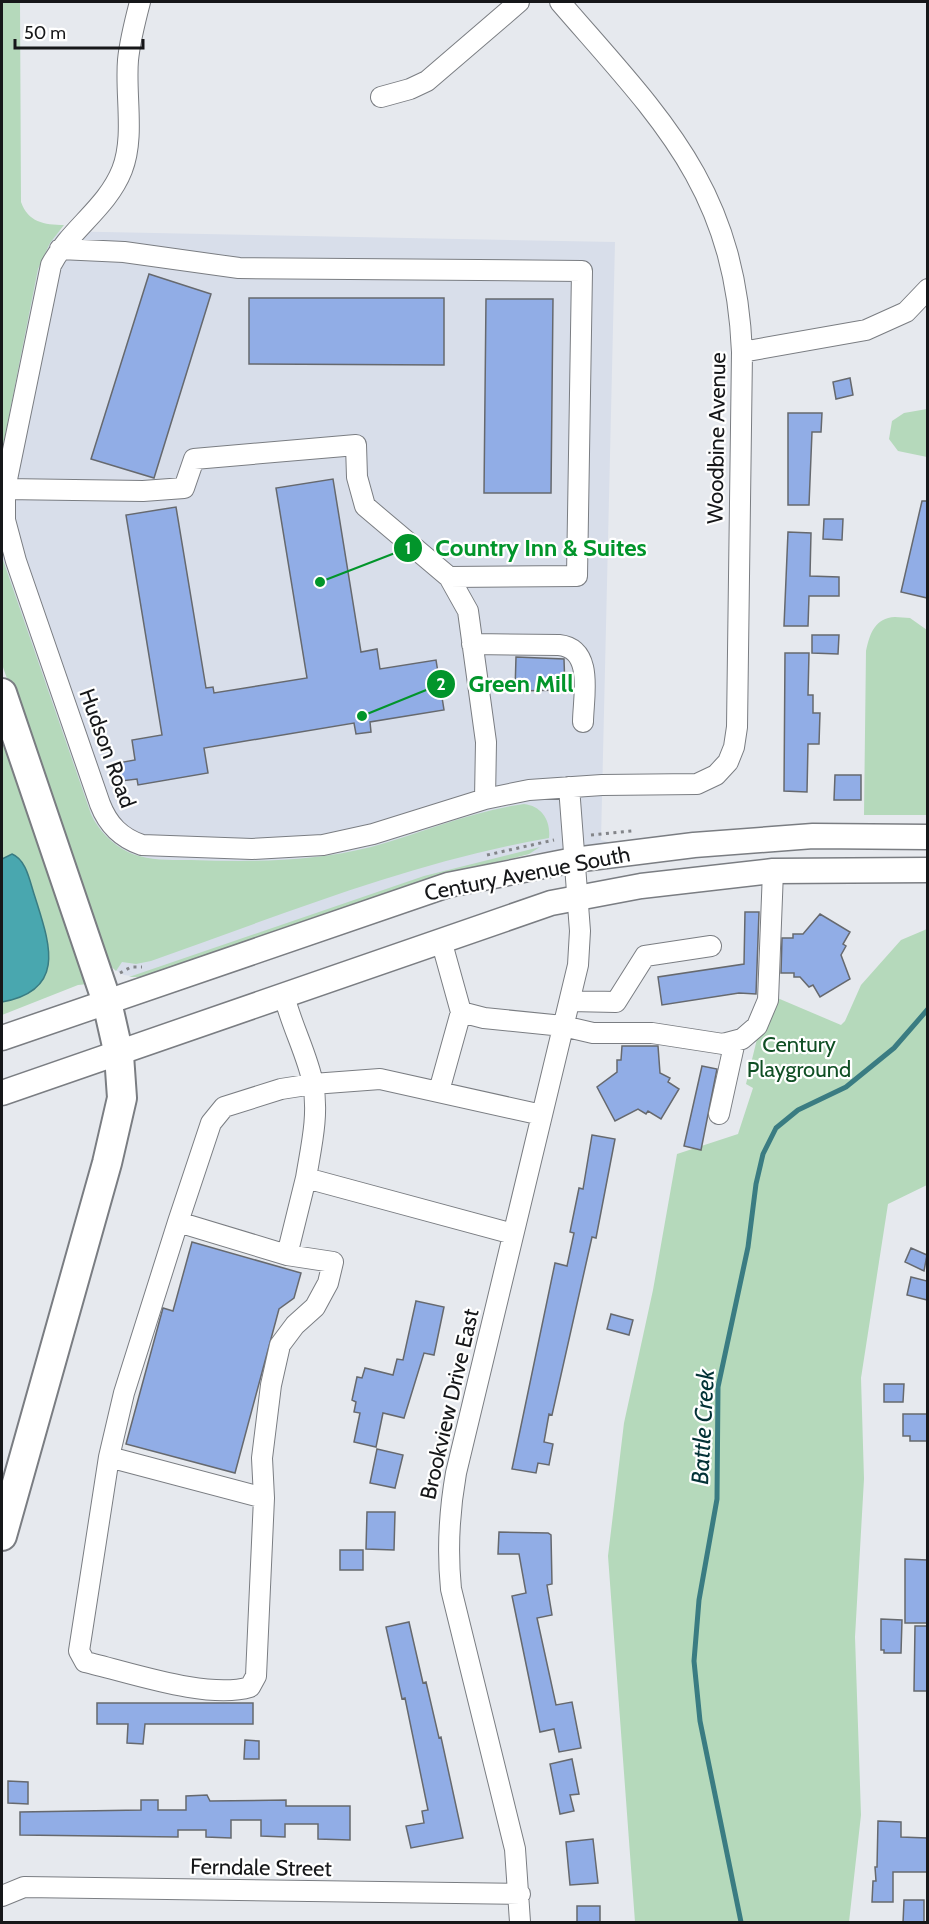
<svg xmlns="http://www.w3.org/2000/svg" width="929" height="1924" viewBox="0 0 929 1924" font-family="Cabin,sans-serif">
	<style>
		.built { fill: #d8deea }
		.green { fill: #b5d9bb }
		.water { fill: #49a7af; stroke: #3a7c82; stroke-width: 1.5 }
		.lines { fill: none; stroke-linecap: round; stroke-linejoin: round }
		.stream { stroke: #3a7c82; stroke-width: 5 }
		.building { fill: #91ade6; stroke: #66696e; stroke-width: 1.5 }
		.minor-casing { stroke: #7a7d82; stroke-width: 22 }
		.major-casing { stroke: #7a7d82; stroke-width: 27 }
		.highway-casing { stroke: #7a7d82; stroke-width: 32 }
		.path { stroke: #838589; stroke-width: 3; stroke-dasharray: 3 4.5; stroke-linecap: butt }
		.minor { stroke: #fff; stroke-width: 20 }
		.major { stroke: #fff; stroke-width: 24 }
		.highway { stroke: #fff; stroke-width: 28 }
		.labels { text-anchor: middle; stroke-width: 4.5; stroke-linejoin: round; paint-order: stroke }
		.street-label { font-size: 22px; fill: #161719; stroke: #fff }
		.park-label { font-size: 22px; fill: #104f24; stroke: #fff }
		.water-label { font-size: 24px; font-style: italic; fill: #033236; stroke: #fff }
		.leader { fill: none; stroke: #02952b; stroke-width: 2 }
		.callout-dot { fill: #02952b; stroke: #fff; stroke-width: 2 }
		.mark-label { font-size: 18px; text-anchor: middle; font-weight: bold; fill: #fff }
		.callout-label { font-size: 24px; text-anchor: middle; font-weight: bold; fill: #02952b; stroke: #fff; stroke-width: 4.5; stroke-linejoin: round; paint-order: stroke }
	</style>
	<rect width="100%" height="100%" fill="#e6e9ee"/>
	<!-- built -->
	<path class="built" d="M2,230L615,242L601,840L612,843L529,854L447,873L141,977L124,975L109,966L2,664Z"/>
	<!-- green -->
	<path class="green" d="M2,2H20L21,202C28,222 44,225 64,225L50,243L38,269L2,451Z
		M927,409V457L898,451L889,439L892,421L904,413Z
		M2,557L91,814C98,830 112,844 128,852C147,861 170,860 191,860C251,862 312,862 371,847C422,833 472,811 524,804C542,806 551,821 549,838C412,862 281,915 151,961L136,964L122,962L116,971L102,958L2,664Z
		M895,617L910,618L927,630V815H864L866,651C870,633 875,618 895,617Z
		M2,712L88,984L78,985L2,1015Z
		M540,847L529,854L408,885L143,977H129L424,876Z
		M927,929V1185L888,1204L861,1378L864,1479L855,1637L861,1815L849,1922H635L608,1556L624,1423L653,1290L677,1154L738,1134L753,1088L746,1084L768,994L841,1025L845,1021L861,985L901,940Z"/>
	<!-- water -->
	<path class="water" d="M12,854C27,860 30,883 35,897C49,942 68,990 2,1002V859Z"/>
	<g class="lines">
		<!-- stream -->
		<path class="stream" d="M741,1922L700,1721L694,1661L699,1600L717,1499L718,1387L748,1247L756,1184L763,1154L776,1128L798,1110L846,1087L894,1048L928,1009"/>
	</g>
	<!-- building -->
	<path class="building" d="M149,274L211,294L154,478L91,459Z
		M249,298H444V365L249,364Z
		M486,299H553L551,493H484Z
		M850,378L853,395L836,399L833,382Z
		M788,413H822L821,432H812L809,505H788Z
		M333,479L361,652L377,649L380,669L436,660L444,710L370,722L371,732L356,734L354,723L204,748L208,773L138,785L137,779L121,781L118,763L135,760L132,740L162,735L126,515L176,507L206,688L213,687L214,693L307,678L276,488Z
		M922,501H927V598L901,592Z
		M824,519H843L842,540L823,539Z
		M788,532L811,533L810,576L839,577V596H809L808,626H784Z
		M812,635H839L838,654L812,653Z
		M785,653H809L808,695H813V713H820L819,744H808L807,792L784,791Z
		M516,657L564,659L565,690L515,691Z
		M835,775H861V800H834Z
		M745,912H759L756,994L739,993L662,1005L658,977L744,964Z
		M820,914L850,932L843,944L846,946L841,955L850,979L820,997L813,985L809,987L800,977H794V973H781L782,938H793V934H803Z
		M622,1046H658L660,1073L670,1078L668,1082L679,1089L661,1119L648,1111L646,1114L638,1109L615,1121L597,1087L617,1072V1060H621Z
		M702,1066L717,1069L701,1150L684,1146Z
		M592,1135L615,1139L596,1238L592,1237L552,1415L549,1414L544,1442L553,1444L549,1465L538,1463L536,1473L512,1469L555,1263L567,1266L574,1233L570,1232L579,1188L583,1189Z
		M192,1242L301,1273L294,1298L279,1309L235,1473L126,1444L163,1308L173,1311Z
		M911,1248L927,1255L924,1271L905,1262Z
		M911,1277L927,1281V1300L907,1295Z
		M416,1301L444,1307L434,1355L424,1353L404,1418L383,1413L376,1447L354,1442L360,1413L354,1412L356,1402L352,1400L357,1377L362,1378L365,1368L393,1375L397,1359L403,1360Z
		M611,1314L633,1320L629,1335L607,1329Z
		M884,1384H904L903,1402H884Z
		M903,1414H927V1441H910V1436H903Z
		M377,1449L403,1455L395,1488L370,1483Z
		M367,1512H395L394,1550L366,1549Z
		M499,1532L548,1533L551,1535L552,1584L547,1585L552,1615L537,1618L556,1705L572,1702L581,1748L559,1752L554,1729L540,1732L512,1596L526,1593L519,1554H498Z
		M340,1550H363V1570H340Z
		M905,1559L927,1560V1623H905Z
		M881,1619L902,1620L901,1653H884V1650H881Z
		M409,1622L423,1683L426,1682L439,1738L441,1737L463,1838L411,1848L406,1826L424,1823L422,1811L428,1810L405,1698L402,1699L386,1627Z
		M915,1626H927V1691H914Z
		M97,1703H253V1724H145L143,1744L127,1743L128,1724H97Z
		M245,1740L259,1741V1759H244Z
		M572,1759L579,1794L570,1795L574,1811L560,1814L550,1764Z
		M8,1781L28,1782V1804L8,1803Z
		M207,1795L210,1801L286,1800V1806H350V1840L318,1839V1824H285V1837L261,1836V1820H231V1838L206,1837V1830H178V1837L20,1835V1812L141,1810V1800H158V1810H186V1796Z
		M878,1821L901,1822V1837L927,1838V1872H893V1902H872L873,1881H876L875,1867H877Z
		M593,1839L598,1883L570,1885L566,1842Z
		M904,1900H924V1923H903Z
		M577,1906H600V1923H577Z"/>
	<g class="lines">
		<defs>
			<path id="minor" d="M140,2C135,21 130,40 128,60C125,95 135,137 122,170C107,208 70,229 51,265L5,489V520L16,561L100,804C108,825 121,838 142,845L252,849L323,845L373,834L485,799L529,790L602,785L697,784L716,775L728,762L734,747L737,727L742,352C735,187 661,119 560,2
				M381,97L410,89L427,81L519,2
				M60,249L124,252L239,268L582,271L577,576L449,577
				M742,352L866,330L906,312L928,289
				M5,489L143,491L184,488L194,459L356,445L357,477L365,506L449,577L468,611L486,742L485,799
				M472,644L559,645C595,649 583,698 583,722
				M284,995C291,1025 308,1056 313,1084C319,1115 311,1147 306,1178L513,1234
				M570,1001L616,1002L645,956L711,946
				M461,1012L484,1018L563,1026L593,1033H652L723,1044L742,1039L757,1026L768,1000L773,871
				M439,1091L461,1012L441,940
				M719,1114L735,1041
				M178,1222L287,1255L333,1262L328,1283L315,1307L295,1325L280,1345L271,1385L262,1458L264,1498L256,1676L250,1687C208,1700 129,1672 85,1662L79,1651L109,1457L124,1393Z
				M178,1222L211,1123L224,1107L281,1089L313,1084L380,1079L542,1115
				M287,1255L306,1178
				M109,1457L264,1498
				M2,1896L24,1887L520,1894
				M520,1922L515,1849L451,1589C447,1549 449,1513 456,1473L578,965L580,931L569,787"/>
			<path id="major" d="M2,1038L448,885L574,860L694,845L813,836L928,837
				M2,1093L551,903L641,886L773,871L928,870"/>
			<path id="highway" d="M2,693L107,1002L119,1055L122,1098L107,1163L2,1536"/>
		</defs>
		<!-- minor casing -->
		<use href="#minor" class="minor-casing"/>
		<!-- major casing -->
		<use href="#major" class="major-casing"/>
		<!-- highway casing -->
		<use href="#highway" class="highway-casing"/>
		<!-- path -->
		<path class="path" d="M591,835L632,831
			M487,855L554,840
			M120,973L131,967H142"/>
		<!-- minor -->
		<use href="#minor" class="minor"/>
		<!-- major -->
		<use href="#major" class="major"/>
		<!-- highway -->
		<use href="#highway" class="highway"/>
	</g>
	<g class="labels">
		<!-- street labels -->
		<g class="street-label">
			<text transform="translate(716 438) rotate(-89)" y="8">Woodbine Avenue</text>
			<text transform="translate(108 748) rotate(70)" y="8">Hudson Road</text>
			<text transform="translate(527 873) rotate(-11)" y="8">Century Avenue South</text>
			<text transform="translate(449 1404) rotate(-77)" y="8">Brookview Drive East</text>
			<text transform="translate(261 1867) rotate(1)" y="8">Ferndale Street</text>
		</g>
		<!-- park labels -->
		<g class="park-label">
			<text x="799" y="1052">Century<tspan x="799" dy="25">Playground</tspan></text>
		</g>
		<!-- water labels -->
		<g class="water-label">
			<text transform="translate(703 1427) rotate(-87)" y="8">Battle Creek</text>
		</g>
	</g>
	<!-- callouts -->
	<path class="leader" d="M320 582L408 548M362 716L441 684"/>
	<g class="callout-dot">
		<circle cx="320" cy="582" r="6"/>
		<circle cx="362" cy="716" r="6"/>
		<circle cx="408" cy="548" r="15"/>
		<circle cx="441" cy="684" r="15"/>
	</g>
	<g class="mark-label">
		<text x="408" y="554">1</text>
		<text x="441" y="690">2</text>
	</g>
	<g class="callout-label">
		<text x="541" y="556">Country Inn &amp; Suites</text>
		<text x="521" y="692">Green Mill</text>
	</g>
	<!-- border -->
	<rect width="929" height="1924" fill="none" stroke="#161719" stroke-width="6"/>
	<!-- scale -->
	<path d="M15 39v9h128v-9" fill="none" stroke="#161719" stroke-width="3"/>
	<text x="24" y="39" font-size="18" fill="#161719" stroke="#ffffff" stroke-width="4.5" paint-order="stroke">50 m</text>
</svg>
